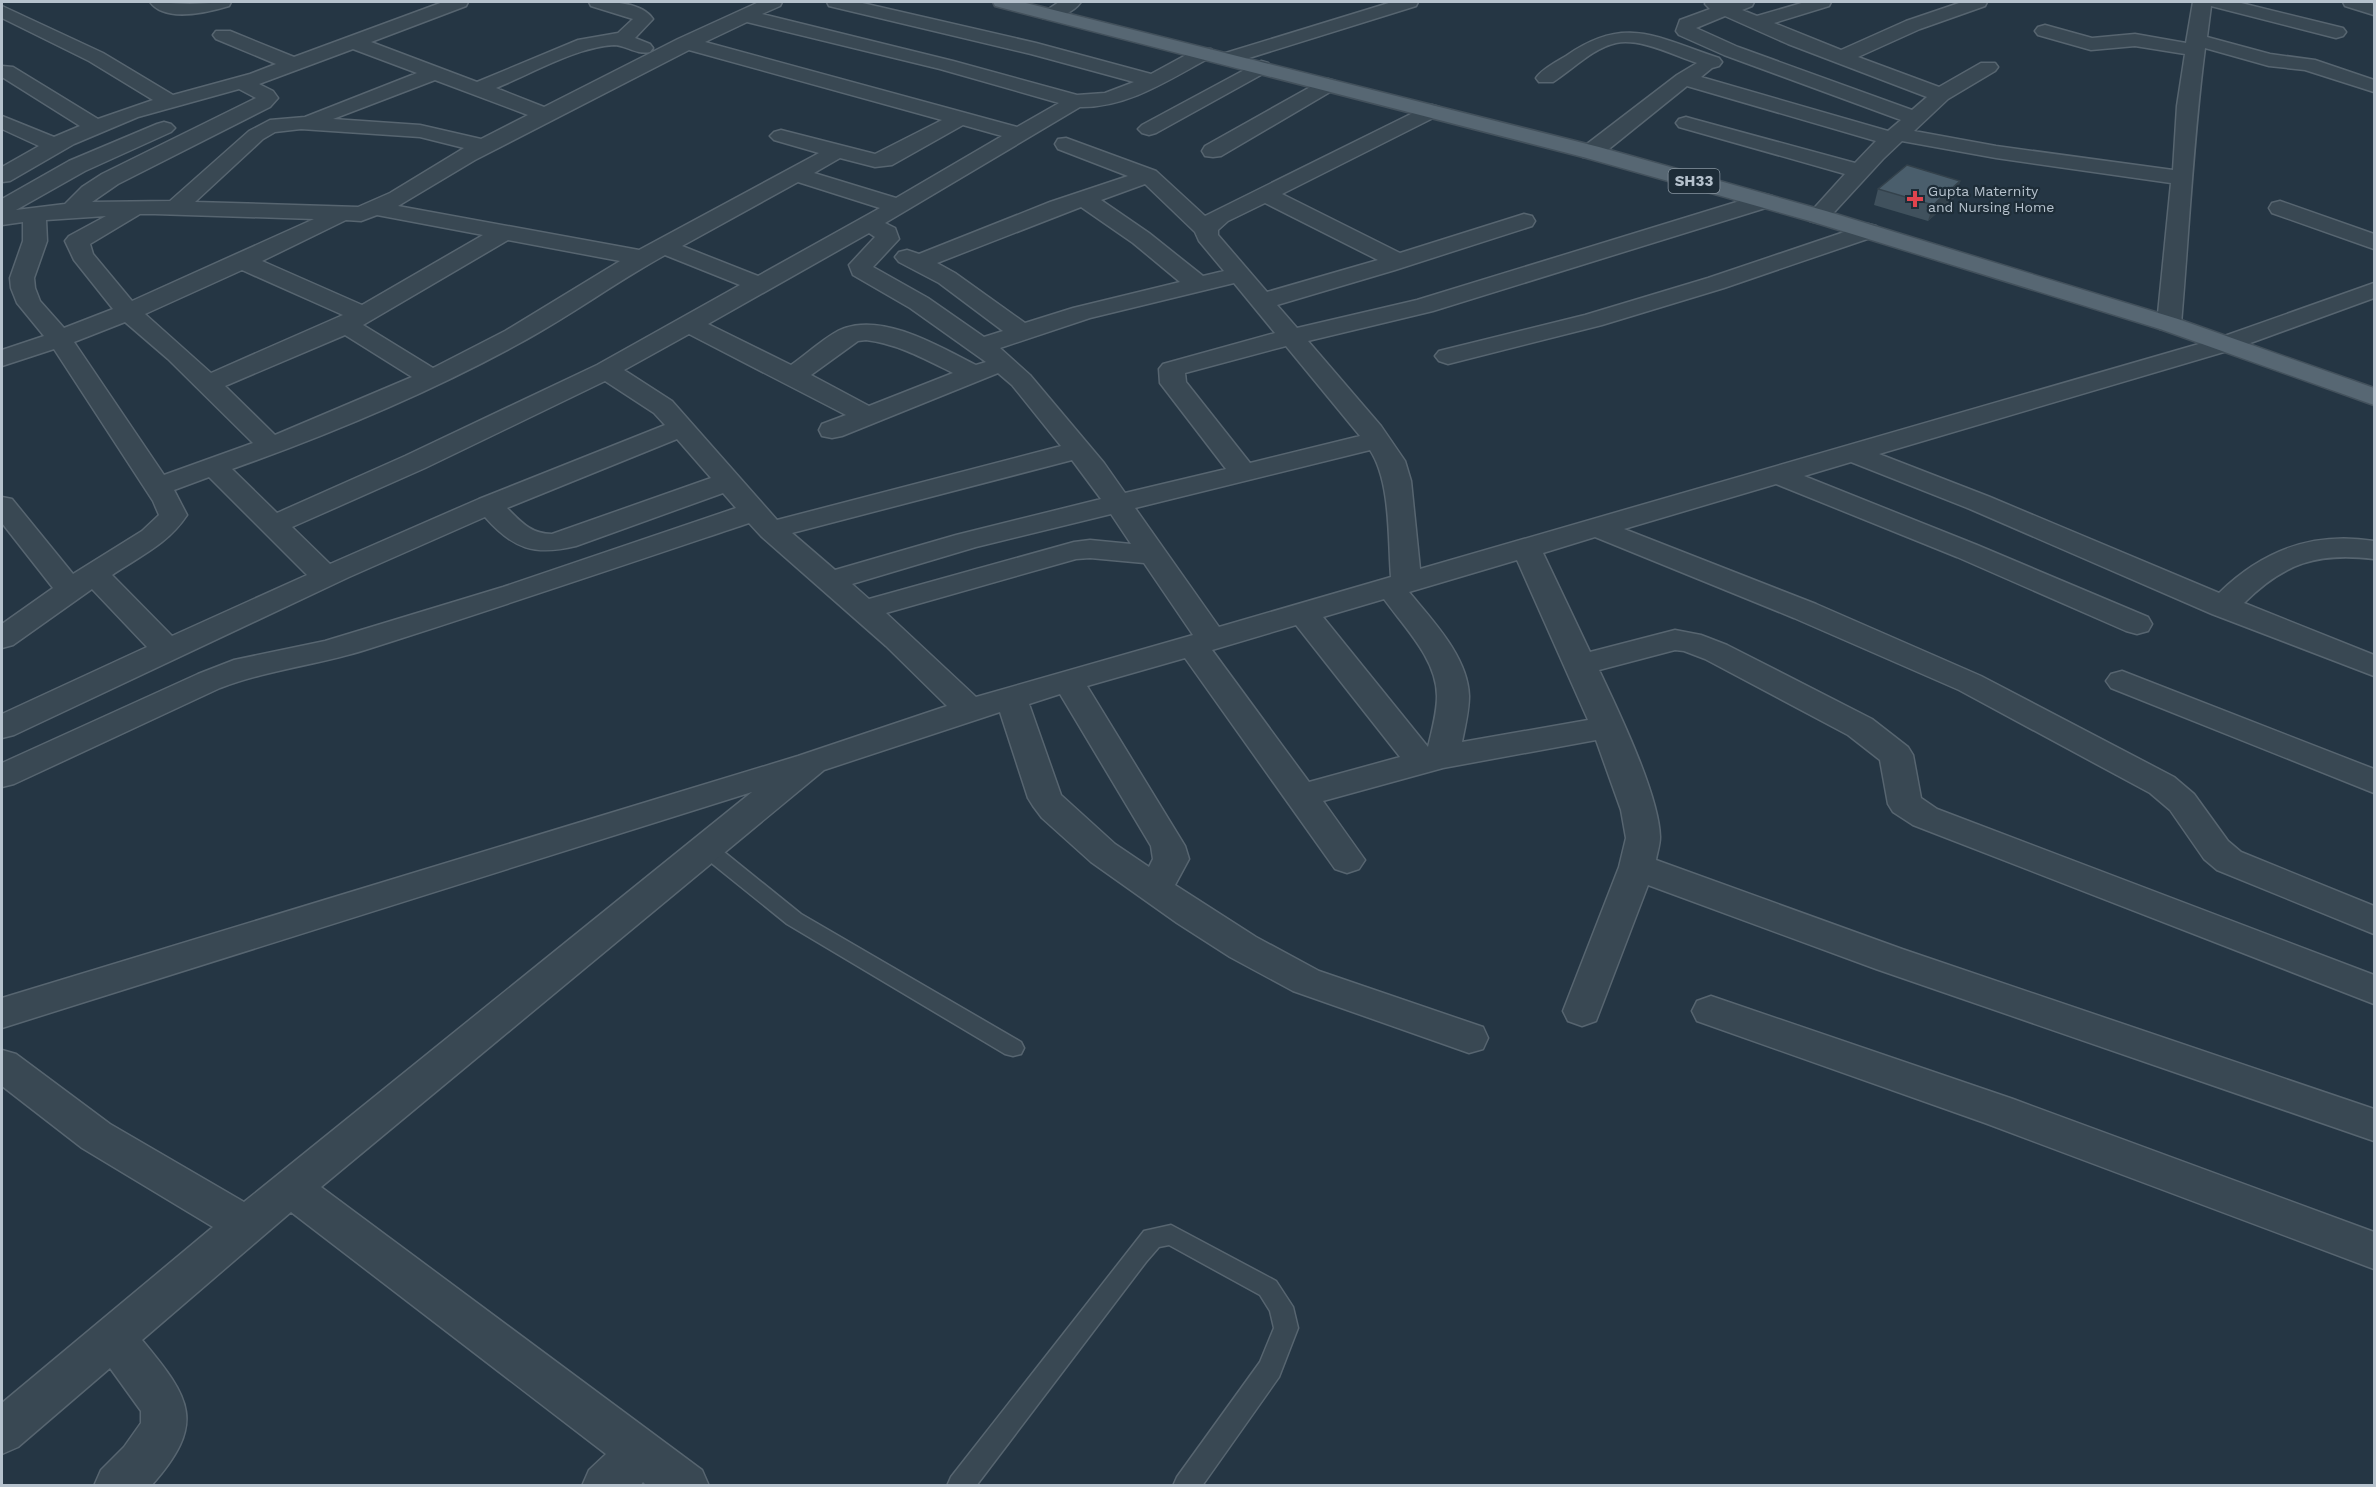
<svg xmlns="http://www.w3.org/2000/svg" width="2376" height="1487" viewBox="0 0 2376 1487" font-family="'Work Sans',sans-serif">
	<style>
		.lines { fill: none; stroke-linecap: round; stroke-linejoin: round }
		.lane-casing { stroke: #576570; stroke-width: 3 }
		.street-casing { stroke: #576570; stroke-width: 3 }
		.primary-casing { stroke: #43515c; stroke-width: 3 }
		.lane { fill: #394853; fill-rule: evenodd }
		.street { fill: #394853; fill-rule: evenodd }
		.primary { fill: #576773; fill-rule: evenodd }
		.wall { fill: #40515d }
		.shaded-wall { fill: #34424c }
		.building { fill: #4a5e6c; stroke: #34424c; stroke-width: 1.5 }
		.health-dot { fill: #e0444e; stroke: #1e2d38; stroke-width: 2 }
		.labels { text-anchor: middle; stroke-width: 4.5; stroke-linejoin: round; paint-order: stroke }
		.far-poi-label { font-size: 14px; fill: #b6c2cd; stroke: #1e2d38; text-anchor: start }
		.shield { fill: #1e2d38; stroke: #8895a0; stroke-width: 1.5 }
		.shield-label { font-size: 15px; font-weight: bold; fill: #b6c2cd }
	</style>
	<rect width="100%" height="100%" fill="#253644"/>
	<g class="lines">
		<defs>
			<path id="lane" d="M706,841L713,843L801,914L1021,1042L1024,1048L1021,1054L1013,1056L1005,1054L787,924L699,853L696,848L699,843Z
				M1171,1225L1276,1281L1293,1307L1298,1328L1279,1377L1202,1486H1173L1177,1477L1260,1362L1274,1328L1270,1311L1260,1295L1169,1245L1159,1247L1146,1262L976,1486H947L951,1477L1144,1231Z"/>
			<path id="street" d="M150,2L190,4L231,2L229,6C209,12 165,23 150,2Z
				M443,2H468L466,6L371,42L477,82L578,40L618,33L633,19L591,6L589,2C609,2 641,1 653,19L635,38L650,44L653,48L650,52C636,55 626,45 614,45C576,47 531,74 496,88L544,107L678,39L759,2H782L780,6L762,14L953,61L1077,95L1105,93L1134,82L1031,54L829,6L827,2H858L1036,43L1151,74L1197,49H1211L1214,53L1211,57C1170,79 1128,108 1080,107L885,223L895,228L899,239L873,267L928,298L984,337L1003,331L939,283L899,262L895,257L899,252L907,250L919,254L1050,202L1128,176L1058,149L1055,144L1058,139L1066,138L1156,171L1205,216L1425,107L1432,105L1439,107L1442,111L1439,115L1282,194L1400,253L1524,214L1532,216L1535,221L1532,226L1395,270L1277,305L1297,328L1417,300L1756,196L1764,194L1772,196L1775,201L1772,206L1433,311L1308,341L1381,426L1405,461L1411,481L1420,569L2216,339L2374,283V298L2234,349L1879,454L1990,497L2219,593C2263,550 2313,531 2374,541V559C2318,552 2284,563 2244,603L2374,655V676L2212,614L1970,509L1851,462L1804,476L1977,545L2148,617L2152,624L2148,631L2137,634L2126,631L1957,557L1776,484L1624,529L1816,604L1981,676L2174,777L2194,794L2228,841L2241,852L2374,906V934L2217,870L2204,859L2170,810L2150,793L1959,690L1794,618L1595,537L1543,553L1590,652L1675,630L1701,635L1727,645L1872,719L1908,747L1913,755L1921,798L1937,809L2374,975V1004L1913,825L1893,812L1888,804L1880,760L1848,735L1705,659L1684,651L1675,650L1599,670C1618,710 1659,795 1660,837C1660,845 1657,853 1656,860L1902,949L2374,1109V1141L1876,969L1648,885L1596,1021L1582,1026L1568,1021L1563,1011L1619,867L1626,838L1621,810L1596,740L1443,768L1323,801L1365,860L1359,869L1347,873L1335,869L1185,658L1087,686L1185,846L1189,859L1175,885L1256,937L1319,971L1483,1027L1488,1038L1483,1049L1469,1053L1293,991L1230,957L1177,923L1091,862L1042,818L1033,806L1028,798L1000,712L824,770L321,1187L702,1470L709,1486H647L643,1482L640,1486H582L589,1470L606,1454L291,1212L142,1340C191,1399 207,1423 151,1486H94L101,1470L124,1447L141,1423V1411L110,1368L18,1447L2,1454V1403L213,1227L82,1148L2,1086V1050L16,1054L110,1124L244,1202L752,792L2,1028V998L798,756L947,706L886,646L761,536L749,523C621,566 494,609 365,650C317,665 267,670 220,688L14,784L2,787V763L198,674L234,660L325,641L503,587L736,508L723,493L576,546C535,556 513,549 485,517L349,577L14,735L2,738V714L147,647L92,589L13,645L2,648V624L53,588L2,523V497L12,499L73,574L142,531L159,515L153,501L54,349L2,366V350L44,336L17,303L11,288L10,278L23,241V222L2,225V199L69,161L157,124L164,122L171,124L175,128L171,132L85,171L16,210L65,204L82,187L102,174L256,98L239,89L138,117L74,144L10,181L2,182V167L39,146L2,129V116L54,137L80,126L2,77V66L13,67L98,119L153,100L89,61L2,18V6L103,53L173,95L250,74L276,64L216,39L213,35L216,31H230L294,57ZM747,22L940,69L1059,103L1017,127L705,42ZM353,49L417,73L305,117L270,120L249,131L170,201L92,202L118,184L270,107L278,98L273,91L259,84ZM689,50L942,120L875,154L781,130L774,132L770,136L774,140L819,153L639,250L398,206L475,160ZM435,80L528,115L481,139L420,125L333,119ZM963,125L1002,136L896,198L814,173L840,158L875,167L892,165ZM301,129L420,137L464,148L390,193L358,207L195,202L263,139L275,132ZM798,182L880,208L758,276L682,246ZM1145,184L1195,232L1199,241L1224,271L1203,276L1149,233L1101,200ZM1265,203L1378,260L1267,292L1218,235V230L1228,221ZM1081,207L1133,243L1180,282L1073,308L1025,323L955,273L937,263ZM140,214H155L314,219L132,301L93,254L90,244ZM377,215L483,235L362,305L262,261L346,220L361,221ZM106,216L69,236L65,241L74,260L113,309L64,328L40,301L35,288L34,278L47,241L46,220ZM869,233L875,237L849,265L853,275L910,308L986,362L976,365C940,347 886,314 845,328C829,333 806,355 791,365L708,324ZM508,240L620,261L505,331L433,368L363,325ZM665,255L740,285L597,365L405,456L277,513L232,469C330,434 429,393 520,343C570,316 616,282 665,255ZM242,270L343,315L211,373L145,314ZM1234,283L1275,333L1163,364L1159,369L1160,383L1226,469L1125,493L1104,463L1030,375L1000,348L1090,318ZM125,322L168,359L253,443L164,475L74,342ZM689,334L846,415L822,424L819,430L822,436L832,438L842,436L998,373L1012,385L1061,446L777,520L672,401L624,370ZM345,335L412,377L275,435L225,386ZM866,340C898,344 925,359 953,373L869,406L811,375L858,341ZM1286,346L1360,436L1250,463L1186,382L1185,373ZM605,381L654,413L665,425L479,499L330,564L292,527L425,468ZM677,439L711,478L552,534C531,534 521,522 507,508ZM1370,450C1391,482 1388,539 1391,577L1219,627L1135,508ZM1072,460L1101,499L956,535L835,570L792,533ZM209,477L307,575L172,636L112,575C140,556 168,544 187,515L174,490ZM1111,514L1131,544L1090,540L1074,542L869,599L852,584L976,547ZM1090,558L1144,563L1193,635L976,697L886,613L1076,559ZM1517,560L1588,720L1462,742C1465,727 1469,711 1469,696C1468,657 1432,620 1409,592ZM1384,599C1404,627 1437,659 1437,696C1437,713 1432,730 1428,747L1323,617ZM1296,625L1400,757L1309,782L1212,650ZM1060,694L1151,846L1153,859L1149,867L1115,844L1061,795L1029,704Z
				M1059,2H1081C1074,12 1056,21 1043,18L1041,14Z
				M1392,2H1418L1416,6L1233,63H1219L1216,59L1219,55Z
				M1706,2H1754L1752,6L1742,10L1757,16L1805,2H1831L1829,6L1774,23L1841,50L1906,21L1962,2H1987L1985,6L1920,29L1858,57L1939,87L1981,63H1995L1998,67L1995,71L1948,99L1914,131L1996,146L2173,170L2177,106L2185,54L2135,46L2091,50L2038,35L2035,31L2038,27L2045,25L2092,38L2135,34L2186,43L2193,2H2237L2343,28L2346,32L2343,36L2336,38L2211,6L2207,37L2270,54L2315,60L2374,80V92L2305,70L2269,66L2205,48C2193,140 2189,232 2181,324L2178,329L2169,331L2160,329L2157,324L2171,183L1996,158L1902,141L1883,159L1826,221L1818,223L1810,221L1807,216L1845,174L1679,127L1676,123L1679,119L1686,117L1693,119L1855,163L1876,141L1687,86L1599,157L1591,158L1583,157L1580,152L1583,147L1677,75L1697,63C1673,55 1641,38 1616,43C1593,48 1572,70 1553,82H1539L1536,78C1542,69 1556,62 1566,56C1626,14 1657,38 1719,58L1722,62L1719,66L1712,68L1701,77L1888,131L1901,120L1724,55L1679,35L1676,31L1680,20L1710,9L1705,4ZM1725,16L1788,44L1927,97L1912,110L1738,47L1696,28Z
				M2343,2H2368L2374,4V15L2345,6Z
				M1261,61L1268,63L1271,67L1268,71L1156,133L1149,135L1142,133L1138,129L1142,125Z
				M1328,79L1335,81L1338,85L1335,89L1221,156L1213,157L1205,156L1202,151L1205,146L1321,81Z
				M2280,201L2374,234V249L2272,213L2269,208L2272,203Z
				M1868,224L1876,226L1880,231L1876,236L1724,288L1602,325L1448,364L1439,361L1435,356L1439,351L1585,315L1708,278Z
				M2122,671L2374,769V793L2111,688L2106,681L2111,674Z
				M1711,996L2013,1099L2374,1232V1269L1985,1123L1697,1021L1692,1011L1697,1001Z"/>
			<path id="primary" d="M993,2H1022L1599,147L1826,211L2178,319L2374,388V405L2160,329L1810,221L1583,157L995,6Z"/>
		</defs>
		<!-- lane casing -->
		<use href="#lane" class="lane-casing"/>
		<!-- street casing -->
		<use href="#street" class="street-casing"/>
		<!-- primary casing -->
		<use href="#primary" class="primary-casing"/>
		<!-- lane -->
		<use href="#lane" class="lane"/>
		<!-- street -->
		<use href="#street" class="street"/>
		<!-- primary -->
		<use href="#primary" class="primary"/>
	</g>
	<!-- wall -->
	<path class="wall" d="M1960,181L1956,196L1928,221L1874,205L1878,189Z"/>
	<!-- shaded-wall -->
	<path class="shaded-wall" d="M1960,181L1956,196L1928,221L1933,205Z"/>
	<!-- building -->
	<path class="building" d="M1907,165L1960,181L1933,205L1878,189Z"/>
	<!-- markers -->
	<path class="health-dot" d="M1912 190h6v6h6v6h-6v6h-6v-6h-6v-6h6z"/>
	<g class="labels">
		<!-- far-poi labels -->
		<g class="far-poi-label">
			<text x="1928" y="196">Gupta Maternity<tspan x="1928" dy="16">and Nursing Home</tspan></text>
		</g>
		<!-- shield labels -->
		<rect class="shield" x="1668.5" y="169" width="51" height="24" rx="4.5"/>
		<g class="shield-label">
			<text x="1694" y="186">SH33</text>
		</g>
	</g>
	<!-- border -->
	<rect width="2376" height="1487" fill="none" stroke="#b6c2cd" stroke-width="6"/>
</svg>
